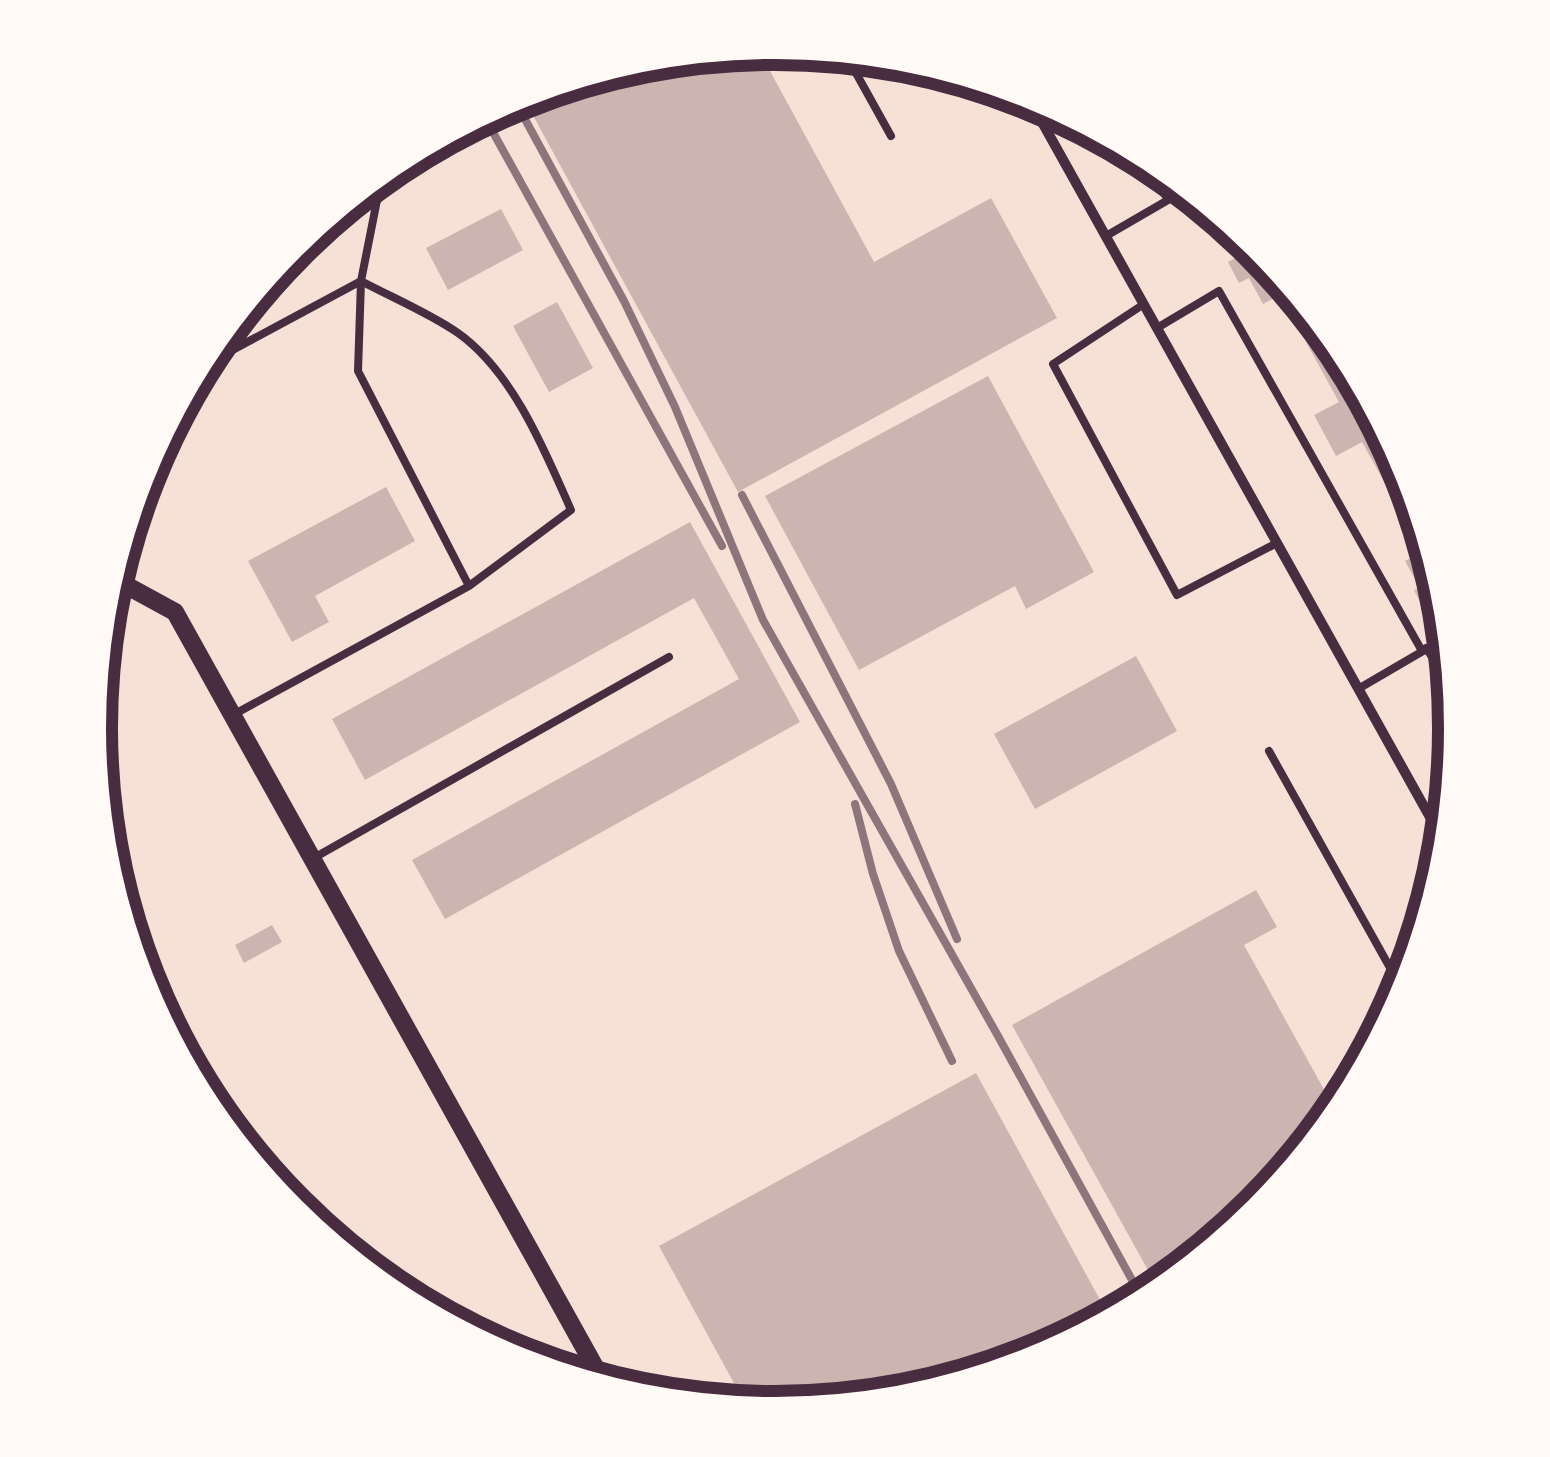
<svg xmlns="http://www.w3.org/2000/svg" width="1550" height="1457" font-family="'Archivo Narrow',sans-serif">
<rect width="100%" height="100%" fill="#f7e1d7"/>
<!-- building -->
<path fill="#ccb4b1" d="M758,49L874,262L991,198L1057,318L738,492L523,97L643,60Z
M1195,196L1205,205L1213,211L1205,216Z
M501,209L523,250L448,290L426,248Z
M1256,247L1342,351L1404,468L1442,592L1421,604L1414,590L1420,588L1405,561L1423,551L1362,442L1336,456L1314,415L1339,402L1280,295L1263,304L1249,278L1239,283L1228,262Z
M557,302L593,368L549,392L513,326Z
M988,376L1094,572L1026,609L1015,586L859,670L765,496Z
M386,487L415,541L315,596L329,622L292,642L248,561Z
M690,522L800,722L445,919L412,860L739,679L694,598L365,780L332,719Z
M1136,656L1177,731L1035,809L994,734Z
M1256,890L1277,927L1244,945L1337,1113L1256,1210L1159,1290L1012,1025Z
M272,925L282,942L244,963L235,945Z
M976,1073L1110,1318L1035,1358L907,1397L774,1409L747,1407L659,1246Z"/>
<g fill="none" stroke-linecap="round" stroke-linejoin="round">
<!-- service -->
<path stroke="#4a2c40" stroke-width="8" d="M846,55L891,136
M1106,236L1168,200L1145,158
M1144,304L1053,364L1177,595L1277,543
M1157,328L1219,291L1422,651
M199,368L361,281C393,298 429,313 458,333C513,372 545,451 571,510L469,586
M1426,648L1452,687
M1358,689L1447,637
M231,716L469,586L358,371L361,281L382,175
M1269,751L1403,991
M312,859L669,657
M1390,967L1415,952"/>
<!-- minor -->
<path stroke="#4a2c40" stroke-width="10" d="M1028,97L1445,844"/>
<!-- tertiary -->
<path stroke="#4a2c40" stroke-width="18" d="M111,584L120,582L175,612L605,1385"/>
<!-- rail -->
<path stroke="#8f747c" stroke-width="8" d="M514,99L624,301L675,407L763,620L998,1036L1143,1300
M484,116L722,546
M742,495L891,784L957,939
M855,804L873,874L899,951L952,1061"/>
</g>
<!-- crop -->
<path d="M0 0H1550V1457H0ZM112 728a663 663 0 1 1 1326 0a663 663 0 1 1-1326 0Z" fill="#fffaf5" fill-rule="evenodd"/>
<path fill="none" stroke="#4a2c40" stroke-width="12" d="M112 728a663 663 0 1 1 1326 0a663 663 0 1 1-1326 0Z"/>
</svg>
